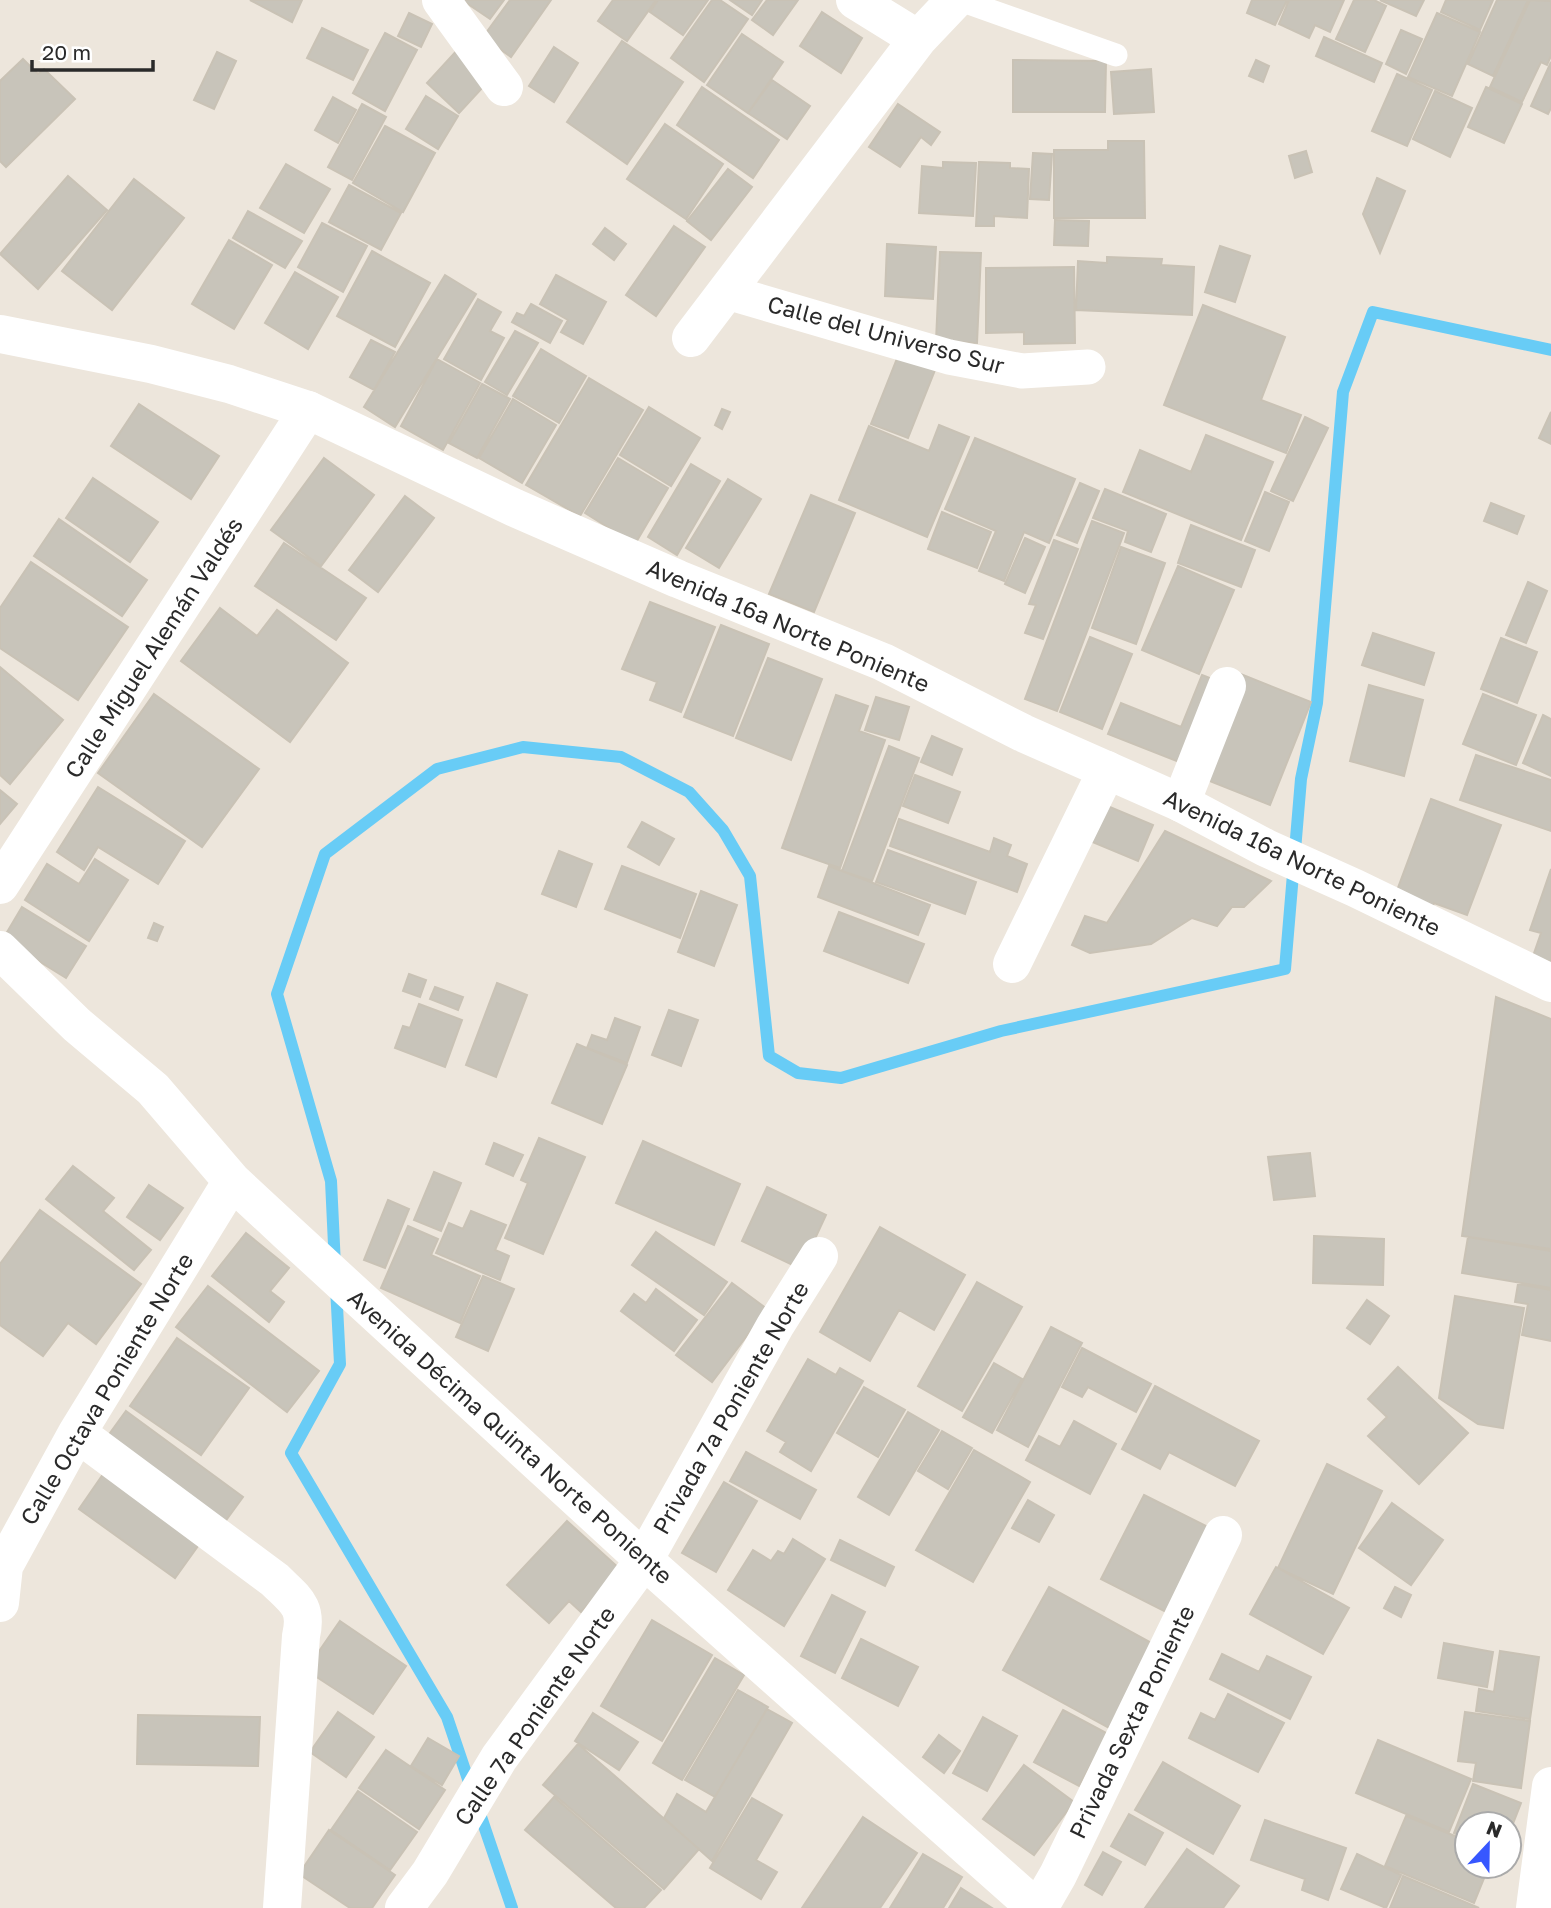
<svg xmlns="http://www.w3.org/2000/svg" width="1551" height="1908" font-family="'Golos Text',sans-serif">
<rect width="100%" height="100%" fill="#ede6dc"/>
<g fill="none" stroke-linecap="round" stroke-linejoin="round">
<!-- stream -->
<path stroke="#68ccf6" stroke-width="12" d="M335,1266L331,1181L277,994L325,854L437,769L523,747L621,757L689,792L723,830L750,876L769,1056L798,1073L841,1078L1001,1031L1285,969L1301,779L1317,703L1343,392L1373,312L1551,350
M336,1287L340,1364L291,1453L447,1717L471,1788
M478,1808L512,1908"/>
</g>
<!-- building -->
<path fill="#c8c4ba" stroke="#c9c2b5" stroke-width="2" d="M250,0H302L292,22Z
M462,0H504L490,19Z
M510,0H551L511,57L483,37Z
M613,0H656L627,41L598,21Z
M658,0H708L683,35L650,12Z
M712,0H720L748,19L704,82L671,58Z
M730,0H762L752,15Z
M767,0H798L773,35L752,20Z
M1252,0H1287L1275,25L1247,13Z
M1289,0H1344L1330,32L1315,25L1309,38L1279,24Z
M1354,0H1374L1386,6L1365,52L1336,39Z
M1380,0H1424L1416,16Z
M1446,0H1493L1480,30L1441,12Z
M1497,0H1528L1493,76L1468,64Z
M1530,0L1551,1V56L1547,65L1541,62L1522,102L1490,87Z
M822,12L862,38L841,73L800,46Z
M409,13L432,24L421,47L398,36Z
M1437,13L1480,32L1452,96L1408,77Z
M322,28L368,50L353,80L307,58Z
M1401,30L1422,39L1406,74L1386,64Z
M385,33L417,50L385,111L353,93Z
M742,34L783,62L748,113L707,85Z
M1324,37L1382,63L1374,82L1316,56Z
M622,41L683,82L627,164L567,122Z
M461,46L494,75L459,113L427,83Z
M554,47L578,63L554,102L529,86Z
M217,52L236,61L214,109L194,100Z
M23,59L38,74L44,69L75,99L6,167L0,161V81Z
M1013,60L1106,61L1105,112H1013Z
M1256,60L1269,66L1263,82L1249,76Z
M1551,62V108L1548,114L1531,106Z
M1151,69L1154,112L1114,114L1111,72Z
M1397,74L1432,90L1407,146L1372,131Z
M772,80L810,106L787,139L748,113Z
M702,87L779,140L753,178L677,125Z
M1486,87L1522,104L1504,143L1468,127Z
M1435,91L1472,108L1450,157L1413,139Z
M426,96L458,116L438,149L406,129Z
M333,97L356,110L338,143L315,130Z
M362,104L386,117L352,180L328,167Z
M898,104L940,132L931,145L921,137L900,167L869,147Z
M665,124L723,164L686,219L627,179Z
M385,126L435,153L403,212L353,183Z
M1108,141H1144L1145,218H1054V150H1108Z
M1306,151L1312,172L1295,178L1289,156Z
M1033,153L1052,154L1049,200L1030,199Z
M943,162L976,163L973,216L919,213L922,166L943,168Z
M979,162L1010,163V168L1029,169L1027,218L994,216V226H976Z
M286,164L330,189L304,233L260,208Z
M728,169L752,187L711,240L687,221Z
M68,176L107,210L38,289L0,254Z
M1377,178L1405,191L1380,253L1363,214Z
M134,179L184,218L112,310L62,271Z
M349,185L401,213L381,250L329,222Z
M248,211L302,241L285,268L233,238Z
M1055,220L1089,221L1088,246L1054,245Z
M322,223L367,246L343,292L298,267Z
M674,226L705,247L656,316L626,295Z
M605,228L626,244L614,260L593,244Z
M229,240L272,265L234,329L192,304Z
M887,244L936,247L933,299L885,296Z
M1220,246L1250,256L1235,302L1205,292Z
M372,251L430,283L395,347L337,316Z
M940,252L981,253L977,343L936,341Z
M1107,257L1162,259L1161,265L1194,267L1192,315L1076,310L1078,261L1107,263Z
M1074,267L1075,343L1024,344V332L986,333V268Z
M295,272L338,297L308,349L265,323Z
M445,275L476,294L395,427L364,407Z
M556,275L606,302L583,344L561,332L568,320L540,304Z
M478,299L501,312L490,331L504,338L481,380L444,359Z
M531,304L562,321L550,343L512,322L517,313L524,316Z
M1203,305L1285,337L1261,400L1301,415L1286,453L1164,405Z
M515,331L538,343L507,395L485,382Z
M371,340L395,352L374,390L350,377Z
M541,349L586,376L559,423L513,396Z
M898,356L935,370L908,438L871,424Z
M437,359L480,383L443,450L401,426Z
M589,378L643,410L580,516L526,485Z
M482,384L510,399L477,458L449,443Z
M513,399L556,425L522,483L479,458Z
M139,404L219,456L191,499L111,446Z
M649,407L700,438L671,486L620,455Z
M722,409L730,412L722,429L715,425Z
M1551,412V444L1539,438Z
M1305,417L1328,428L1293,501L1271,491Z
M939,425L969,437L927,537L839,500L869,426L929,451Z
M1206,435L1273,462L1241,540L1123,492L1140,450L1191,472Z
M975,438L1075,479L1049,543L1024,532L1004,581L979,571L996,531L945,509Z
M324,458L374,495L321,566L271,530Z
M618,458L668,488L635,544L585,513Z
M691,464L720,481L677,555L648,537Z
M93,478L158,522L130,562L66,518Z
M728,479L761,499L719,568L686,548Z
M1080,483L1099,491L1077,543L1057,535Z
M1105,489L1166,514L1151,552L1125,542L1128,531L1093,518Z
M1265,492L1289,502L1269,551L1245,541Z
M811,495L855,513L814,612L769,594Z
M405,496L434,518L378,592L349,570Z
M1491,503L1524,516L1517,534L1484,521Z
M942,512L991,532L977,568L928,549Z
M59,519L147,580L122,616L34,556Z
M1092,521L1124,533L1057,711L1025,699Z
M1191,525L1255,550L1241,587L1178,563Z
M1025,538L1045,547L1025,593L1005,584Z
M1054,540L1078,549L1043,639L1025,633L1036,605L1029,604Z
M284,543L366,598L336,640L255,586Z
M1121,547L1165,563L1136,644L1092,628Z
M31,562L128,627L78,700L0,648V608Z
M1178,566L1234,590L1199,674L1142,650Z
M1528,582L1547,591L1526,643L1506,635Z
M650,602L715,627L681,712L650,700L657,682L622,669Z
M220,608L257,636L277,610L348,663L290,742L181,661Z
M721,625L769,644L733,736L684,717Z
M1373,633L1434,653L1424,685L1362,665Z
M1090,637L1132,654L1102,729L1060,712Z
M1501,638L1537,652L1517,703L1481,689Z
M768,658L822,679L791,760L736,738Z
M0,667L63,720L10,784L0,775Z
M1238,673L1311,702L1270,805L1197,776Z
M1202,675L1225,684L1192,767L1108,734L1121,703L1181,727Z
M1369,685L1423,700L1404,776L1350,761Z
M154,694L259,769L202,847L98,773Z
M1483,694L1536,715L1516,765L1463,744Z
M836,695L868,706L859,731L885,740L840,868L782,848Z
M876,697L909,707L899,740L865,730Z
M1543,715L1551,719V776L1523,763Z
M932,736L962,749L952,775L921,762Z
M889,746L919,758L872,881L842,871Z
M1476,755L1551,780V831L1460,800Z
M915,775L960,792L948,823L903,806Z
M98,787L185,841L158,884L98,847L84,870L57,852Z
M0,790L17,804L0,824Z
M1431,799L1501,825L1467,915L1434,903L1429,917L1392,904Z
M1105,805L1153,825L1138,861L1090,841Z
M899,819L990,852L994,838L1011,845L1007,856L1027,864L1017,892L890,846Z
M642,822L674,839L659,865L628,847Z
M1165,831L1271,881L1244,907H1232L1217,926L1192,918L1151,944L1090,953L1072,945L1085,916L1107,923Z
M888,850L976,882L965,914L876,882Z
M559,851L592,864L576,907L542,894Z
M95,859L128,880L89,941L25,900L47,864L79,884Z
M622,866L696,894L680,938L605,909Z
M829,866L930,905L918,935L818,897Z
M1551,869V962L1533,956L1541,933L1530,930Z
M701,891L737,905L714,966L678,952Z
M22,907L86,946L66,978L3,939Z
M839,912L924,944L908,983L824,951Z
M154,923L163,927L157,941L148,938Z
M409,974L426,980L420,997L403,991Z
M497,983L527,995L496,1077L466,1065Z
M435,987L463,997L458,1010L430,999Z
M1496,997L1551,1019V1249L1462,1236Z
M419,1004L462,1020L445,1067L395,1048L403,1026L410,1028Z
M669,1010L698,1020L681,1066L652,1055Z
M615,1018L640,1027L627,1063L587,1048L592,1035L607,1040Z
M577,1044L627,1065L602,1124L552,1103Z
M539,1138L585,1157L543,1254L505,1238L528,1183L521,1180Z
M643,1141L740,1184L714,1245L616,1203Z
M494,1143L523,1155L513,1176L486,1164Z
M1310,1153L1315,1196L1274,1200L1268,1157Z
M73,1166L114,1198L103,1211L151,1250L134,1270L46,1199Z
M434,1172L461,1183L441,1231L414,1220Z
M149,1185L183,1208L160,1240L127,1217Z
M767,1187L826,1215L801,1269L742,1241Z
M388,1200L409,1209L385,1268L364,1260Z
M40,1210L141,1284L96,1344L68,1323L43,1356L0,1325V1264Z
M471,1211L506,1225L495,1250L509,1256L500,1280L436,1253L449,1223L463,1229Z
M408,1226L438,1239L431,1255L480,1276L460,1323L381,1288Z
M880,1227L965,1275L934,1330L899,1310L870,1361L820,1332Z
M656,1232L727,1282L704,1315L632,1265Z
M246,1233L289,1268L270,1291L284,1302L269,1322L212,1276Z
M1314,1236L1384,1239L1383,1285L1313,1283Z
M1468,1237L1551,1251V1288L1462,1273Z
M483,1276L514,1289L488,1351L456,1337Z
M977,1282L1022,1307L962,1411L918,1386Z
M732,1283L767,1309L712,1382L676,1355Z
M1518,1284L1551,1290V1341L1522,1335L1528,1304L1515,1302Z
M208,1286L319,1371L287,1412L176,1327Z
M656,1289L697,1320L674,1351L621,1311L634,1294L646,1303Z
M1455,1296L1524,1308L1503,1428L1478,1424L1439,1398Z
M1367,1300L1389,1316L1370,1344L1347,1328Z
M1051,1327L1082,1343L1028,1447L997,1430Z
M177,1338L249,1388L201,1455L130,1406Z
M1082,1348L1151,1384L1136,1412L1088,1387L1082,1397L1062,1387Z
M808,1359L836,1375L840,1368L863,1381L811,1471L780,1452L786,1442L767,1431Z
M994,1363L1022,1379L992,1433L963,1417Z
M1398,1367L1468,1433L1419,1484L1368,1436L1387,1417L1368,1399Z
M1155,1386L1259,1441L1235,1486L1169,1452L1160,1469L1122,1449Z
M864,1387L905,1410L878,1457L837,1433Z
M126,1411L243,1497L219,1530L102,1444Z
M908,1412L939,1430L889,1515L858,1497Z
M1074,1421L1116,1444L1090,1494L1026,1460L1039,1436L1060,1447Z
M942,1431L972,1448L948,1489L918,1471Z
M974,1450L1030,1482L973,1582L916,1550Z
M746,1452L816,1490L800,1519L730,1481Z
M1327,1464L1382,1491L1333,1594L1278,1568Z
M106,1470L203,1539L175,1578L79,1509Z
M724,1482L757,1501L716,1572L682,1553Z
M1144,1495L1210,1528L1168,1613L1101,1579Z
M1028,1500L1054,1515L1039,1542L1012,1528Z
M1392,1503L1443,1540L1411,1585L1359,1548Z
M567,1521L621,1570L581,1612L569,1601L549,1623L507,1585Z
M793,1539L825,1559L784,1626L728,1590L753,1550L771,1561L778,1551L784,1554Z
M840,1540L894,1567L885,1586L831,1560Z
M1276,1567L1349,1608L1323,1654L1250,1614Z
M1049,1587L1155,1645L1109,1728L1003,1670Z
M1395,1587L1411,1595L1401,1617L1384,1608Z
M832,1595L865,1612L835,1673L801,1656Z
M652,1620L712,1655L662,1741L601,1706Z
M340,1621L406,1666L373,1714L306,1670Z
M861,1639L918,1667L898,1706L842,1678Z
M1444,1643L1493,1652L1487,1687L1438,1678Z
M1500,1651L1539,1657L1530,1719L1476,1711L1479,1689L1494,1692Z
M1222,1654L1259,1672L1267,1656L1311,1677L1290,1719L1210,1679Z
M715,1658L744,1675L682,1780L653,1763Z
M738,1690L768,1707L715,1797L685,1780Z
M1228,1694L1284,1723L1258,1772L1189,1738L1201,1713L1215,1720Z
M767,1709L792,1723L712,1861L664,1818L677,1794L706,1812Z
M1063,1710L1108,1734L1079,1786L1034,1762Z
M338,1712L374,1737L346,1777L310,1752Z
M1465,1712L1530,1721L1521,1788L1473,1781L1476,1763L1458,1761Z
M593,1713L638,1742L619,1770L575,1741Z
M138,1715L260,1717L258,1766L137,1764Z
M983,1717L1017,1736L987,1791L953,1773Z
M939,1735L960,1751L944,1773L923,1757Z
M428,1738L459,1756L442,1785L411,1766Z
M1378,1740L1471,1779L1449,1832L1356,1793Z
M578,1744L699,1849L664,1889L543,1785Z
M386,1750L445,1790L419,1829L359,1788Z
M1163,1762L1240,1806L1213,1854L1135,1810Z
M1024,1765L1074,1802L1034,1855L983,1819Z
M1473,1784L1521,1803L1509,1834V1824H1467V1839L1454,1833Z
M358,1791L417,1832L390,1870L331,1830Z
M554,1797L661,1890L644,1908H616L525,1830Z
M752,1798L782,1815L756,1860L777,1872L761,1899L710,1868Z
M1129,1814L1163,1833L1145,1865L1111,1846Z
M1406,1816L1467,1841V1866H1489L1474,1903L1385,1866Z
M863,1817L917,1853L880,1908H802Z
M1265,1820L1346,1848L1328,1900L1302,1890L1305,1879L1251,1860Z
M329,1830L395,1875L372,1908H350L299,1874Z
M1187,1849L1239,1886L1223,1908H1145Z
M1103,1852L1121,1862L1102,1895L1085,1885Z
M923,1854L962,1877L943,1908H890Z
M1357,1854L1401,1875L1386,1908L1341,1889Z
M1403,1876L1479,1908H1390Z
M961,1888L992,1908H949Z"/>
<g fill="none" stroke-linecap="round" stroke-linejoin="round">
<!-- service -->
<path stroke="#fff" stroke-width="23" d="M960,0L1116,55"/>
<!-- pedestrian -->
<path stroke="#fff" stroke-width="35" d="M727,292L949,357L1022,371L1088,367"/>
<!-- minor -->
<path stroke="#fff" stroke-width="38" d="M441,0L504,87
M855,0L918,39
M691,338L918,39L955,0
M1181,803L1227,686
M0,885L308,410
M0,950L77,1025L153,1089L232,1181L288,1233L644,1560L1036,1908
M1012,964L1107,770
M77,1433L275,1580C295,1600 308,1606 301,1636L282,1908
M0,1603L4,1566L77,1433L232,1181
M404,1908L430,1873L499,1758L644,1560L775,1326L819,1256
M1039,1908L1058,1875L1223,1535
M1535,1908L1551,1786"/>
<!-- tertiary -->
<path stroke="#fff" stroke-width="38" d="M0,334L151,364L229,384L308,410L515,508L678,579L883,662L1023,733L1181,803L1266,848L1355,888L1551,983"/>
</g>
<g text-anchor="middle" stroke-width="5" stroke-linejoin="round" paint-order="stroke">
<!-- street labels -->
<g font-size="23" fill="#2a2a2a" stroke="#fff">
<text transform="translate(886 335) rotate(15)" y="8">Calle del Universo Sur</text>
<text transform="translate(788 626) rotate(23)" y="8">Avenida 16a Norte Poniente</text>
<text transform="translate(154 648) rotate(-57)" y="8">Calle Miguel Alemán Valdés</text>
<text transform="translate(1302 863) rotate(26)" y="8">Avenida 16a Norte Poniente</text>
<text transform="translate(107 1389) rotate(-59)" y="8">Calle Octava Poniente Norte</text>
<text transform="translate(731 1408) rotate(-60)" y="8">Privada 7a Poniente Norte</text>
<text transform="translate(510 1437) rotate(42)" y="8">Avenida Décima Quinta Norte Poniente</text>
<text transform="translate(535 1716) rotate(-55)" y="8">Calle 7a Poniente Norte</text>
<text transform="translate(1132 1722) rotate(-64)" y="8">Privada Sexta Poniente</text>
</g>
</g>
<!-- north arrow -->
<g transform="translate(1488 1845) rotate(22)"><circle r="33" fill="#ffffff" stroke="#aaaaaa" stroke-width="2"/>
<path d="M0-5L12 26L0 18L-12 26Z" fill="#3757ff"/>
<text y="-10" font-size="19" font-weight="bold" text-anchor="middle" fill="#2a2a2a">N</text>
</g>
<!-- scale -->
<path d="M32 60v10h121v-10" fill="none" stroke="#2a2a2a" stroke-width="3.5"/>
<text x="42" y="60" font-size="21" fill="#2a2a2a" stroke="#ffffff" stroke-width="5" paint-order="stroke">20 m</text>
</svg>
